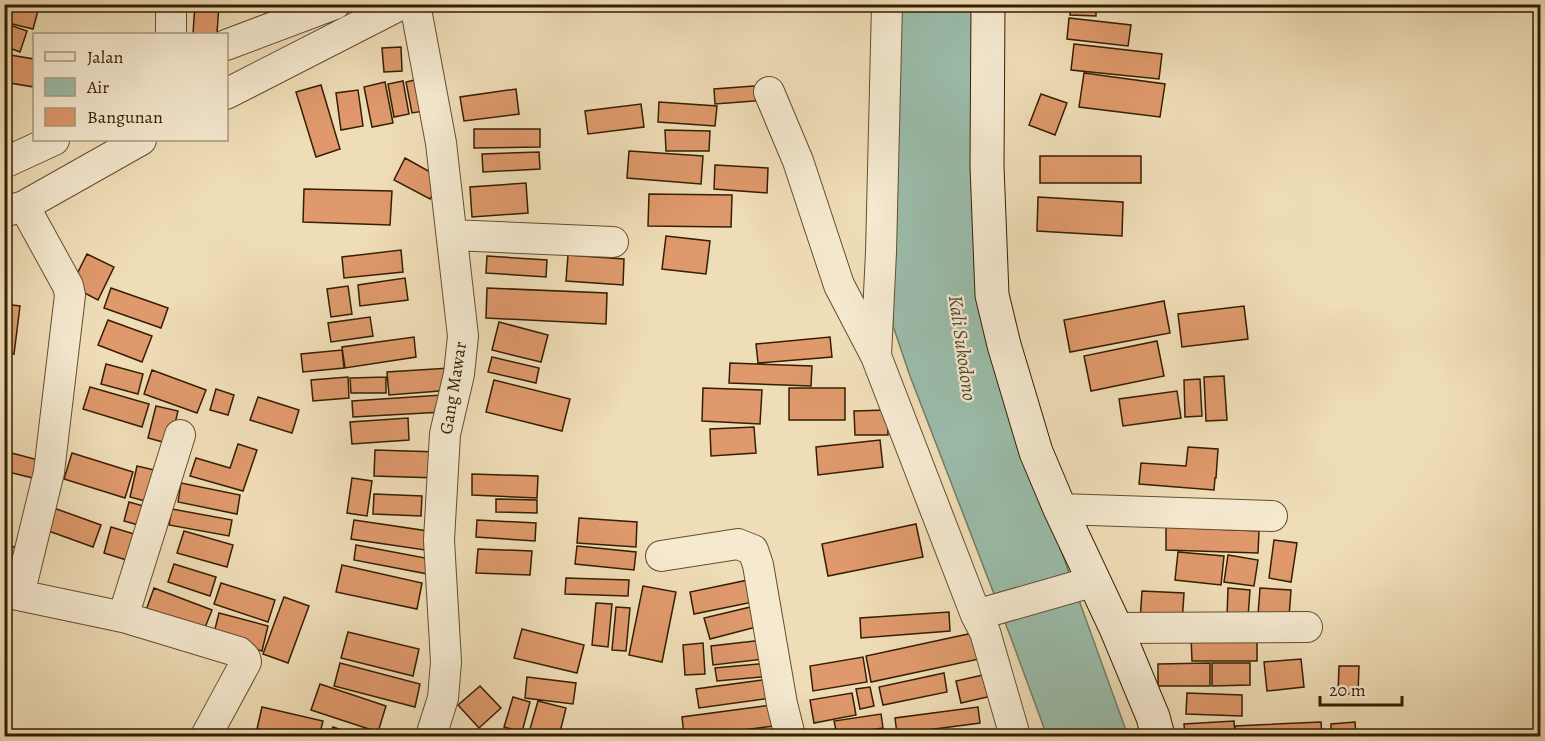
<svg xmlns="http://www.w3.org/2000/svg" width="1545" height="741" font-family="Alegreya,serif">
<rect width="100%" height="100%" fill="#efddb7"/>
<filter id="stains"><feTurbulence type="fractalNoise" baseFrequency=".00333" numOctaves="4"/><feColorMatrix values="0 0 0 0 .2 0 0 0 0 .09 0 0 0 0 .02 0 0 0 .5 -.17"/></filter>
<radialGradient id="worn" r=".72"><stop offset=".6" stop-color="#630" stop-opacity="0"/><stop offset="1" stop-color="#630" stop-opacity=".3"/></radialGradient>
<!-- water -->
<path fill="#9abcaa" stroke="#727d66" stroke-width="1.5" d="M898,5H981L987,310L1036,481L1128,736H1047L1011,638L910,376L893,326Z"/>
<!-- building -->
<path fill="#df996c" stroke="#351f00" stroke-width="1.5" d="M4,4H31L39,7L33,29L4,22Z
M195,4H219L217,34H193Z
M1071,4H1096V16L1070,15Z
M1069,18L1131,25L1128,46L1067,39Z
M4,23L27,31L20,52L4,46Z
M1074,44L1162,54L1159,79L1071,70Z
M401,47L402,71L384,72L382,48Z
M4,54L34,59V87L4,82Z
M1084,73L1165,84L1160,117L1079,107Z
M423,78L430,110L412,113L406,82Z
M403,81L409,114L394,117L388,84Z
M385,82L393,123L372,127L364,87Z
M321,85L340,149L316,157L296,92Z
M767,85L768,100L715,104L714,89Z
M516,89L519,114L464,121L460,97Z
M358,90L363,126L341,130L336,93Z
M1041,94L1067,103L1055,135L1029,125Z
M659,102L717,106L715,126L658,122Z
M641,104L644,127L588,134L585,111Z
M474,129H540V147L474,148Z
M665,130L710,131L709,151H666Z
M629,151L703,156L701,184L627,178Z
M539,152L540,169L483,172L482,154Z
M1040,156H1141V183H1040Z
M405,158L441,178L430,199L394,180Z
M715,165L768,168L767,193L714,189Z
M526,183L528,213L472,217L470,187Z
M304,189L392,191L390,225L303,222Z
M649,194L732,195L731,227L648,226Z
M1038,197L1123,202L1122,236L1037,231Z
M666,236L710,241L706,274L662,269Z
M401,250L403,272L344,278L342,257Z
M87,254L114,267L98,300L71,286Z
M568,255L624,259L623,285L566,281Z
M487,256L547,260L546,277L486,273Z
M405,278L408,300L360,306L358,285Z
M348,286L352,314L331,317L327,289Z
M111,288L168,308L161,328L104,308Z
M487,288L607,293L606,324L486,318Z
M1164,301L1170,333L1070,352L1064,320Z
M4,304L20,306L14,354L4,352Z
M1244,306L1248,339L1182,347L1178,314Z
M370,317L373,336L331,342L328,323Z
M108,320L152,336L142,362L98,345Z
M499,322L548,335L541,362L492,350Z
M414,337L416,357L345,368L342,347Z
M830,337L832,357L758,363L756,344Z
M1157,341L1164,376L1091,391L1084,356Z
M342,350L344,368L303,372L301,354Z
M492,357L539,368L536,383L488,372Z
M730,363L812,366L811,386L729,383Z
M106,364L143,374L138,394L101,384Z
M450,368L452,390L389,395L387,372Z
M152,370L206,390L197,413L144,394Z
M1224,376L1227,420L1206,421L1204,377Z
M348,377L349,398L313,401L311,380Z
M386,377V393H351L350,378Z
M1200,379L1202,416L1185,417L1184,380Z
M494,380L570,399L562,431L486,412Z
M90,387L149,404L142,427L83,409Z
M703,388L762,390L760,424L702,421Z
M789,388H845V420H789Z
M216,389L234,395L228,415L210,410Z
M1177,391L1181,418L1123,426L1119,399Z
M442,395L443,412L353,417L352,401Z
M258,397L299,410L292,433L250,420Z
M156,406L178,411L170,444L148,438Z
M887,410L888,435H855L854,411Z
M408,418L409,440L352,444L350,422Z
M754,427L756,453L711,456L710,429Z
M880,440L883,467L818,475L816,447Z
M238,444L257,450L243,491L190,476L196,458L230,468Z
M1188,447L1218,449L1216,478H1215L1214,490L1139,484L1141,463L1186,466Z
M375,450L439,452L438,478L374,476Z
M4,451L42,461L37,479L4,471Z
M72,453L133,472L125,498L64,479Z
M137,466L163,472L156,504L130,497Z
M472,474L538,476L537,498L472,495Z
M352,478L372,481L367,516L347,513Z
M181,483L240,495L237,514L178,502Z
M374,494L422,496L421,516L373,514Z
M496,499L537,500V513L496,512Z
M129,502L154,509L149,528L124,521Z
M51,507L101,525L93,547L43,529Z
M172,509L232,520L229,536L169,525Z
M579,518L637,522L636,547L577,543Z
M354,520L428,531L425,550L351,539Z
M477,520L536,523L535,541L476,537Z
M916,524L923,557L828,576L822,544Z
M111,527L144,537L136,563L104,553Z
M1166,527L1259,531L1258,553L1166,550Z
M184,531L233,545L227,567L177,553Z
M1274,540L1297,543L1291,582L1269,578Z
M4,545L20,548L12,585L4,584Z
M356,545L436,560L433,575L354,560Z
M577,546L636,552L634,570L575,564Z
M478,549L532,551L530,575L476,573Z
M1178,552L1224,556L1221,585L1175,580Z
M1228,555L1258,560L1254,586L1224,582Z
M174,564L216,577L210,596L168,582Z
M342,565L422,583L417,609L336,592Z
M566,578L629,580L628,596L565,594Z
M753,579L758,601L694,614L690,592Z
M221,583L275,600L268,622L214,604Z
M643,586L676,592L662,662L629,655Z
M154,588L212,610L202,635L145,613Z
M1228,588L1250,590L1248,618L1227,616Z
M1260,588L1291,590L1289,617L1258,615Z
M1142,591L1184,593L1182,624L1140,621Z
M284,597L309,606L288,663L263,654Z
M596,603L612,604L608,647L592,645Z
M759,605L764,625L710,639L704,618Z
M616,607L630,608L626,651L612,650Z
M949,612L950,631L861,638L860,618Z
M219,613L268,626L262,651L213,637Z
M522,629L584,645L577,673L514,658Z
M348,632L419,649L413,676L341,658Z
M973,633L979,659L871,682L866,656Z
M1191,637H1257V661H1192Z
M763,640L765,659L713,665L711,646Z
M703,643L705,674L685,675L683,645Z
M863,657L867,682L813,691L810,666Z
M1301,659L1304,687L1267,691L1264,662Z
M340,663L420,684L415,707L334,686Z
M769,663L771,676L717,681L715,668Z
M1210,663V686H1158V664Z
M1212,663H1250V685L1212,686Z
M1339,666H1359L1358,694H1338Z
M944,673L947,692L883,705L879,687Z
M992,673L996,695L961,703L956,681Z
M527,677L576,683L573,704L525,698Z
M769,679L771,698L699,708L696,689Z
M320,684L386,706L378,732L311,710Z
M480,686L501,708L479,728L458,705Z
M870,687L874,706L860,709L856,689Z
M852,693L856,715L814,723L810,700Z
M1187,693L1242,695V716L1186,714Z
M513,697L530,702L522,732L504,727Z
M538,701L566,708L559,736H528Z
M771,705L774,726L697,736H684L682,717Z
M262,707L323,721L319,736H292L257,729Z
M978,707L980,723L897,734L895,718Z
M881,714L883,728L837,735L834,721Z
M1234,721L1235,736H1185L1184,724Z
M1321,722L1322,736H1236L1235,726Z
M1355,722L1356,736H1331V724Z
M333,727L359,736H329Z
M244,730L266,736H242Z
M986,731L987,736H954Z"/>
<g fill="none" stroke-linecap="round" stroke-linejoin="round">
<!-- street casing -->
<g stroke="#644e2e" stroke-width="32">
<path id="street" d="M171,4V34
M415,4L441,143L463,336L459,374L445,434L439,540L446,662L443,698L431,736
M887,4L881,252L876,356L976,615L985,632L1015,736
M226,45L335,4
M769,92L798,161L839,285L876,356
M226,94L402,4
M4,163L54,140
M4,212L24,206L141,140
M452,235L613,242
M1060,509L1272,516
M661,556L738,544L753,550L758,565L782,704L790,736
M4,592L123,617L239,652L245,658L246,662L206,736
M19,595L49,472L70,295L68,286L24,206
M976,615L1095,581
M123,617L180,435
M1116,628L1307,627"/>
</g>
<!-- secondary casing -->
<g stroke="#351f00" stroke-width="35">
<path id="secondary" d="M988,4L987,166L992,295L1004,345L1036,452L1060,509L1116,628L1153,717L1158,736"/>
</g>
<!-- street -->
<use href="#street" stroke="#f5e9d0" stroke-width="30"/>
<!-- secondary -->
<use href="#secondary" stroke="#f5e9d0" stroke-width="33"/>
</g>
<g text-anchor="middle" stroke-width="4.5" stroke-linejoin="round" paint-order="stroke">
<!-- street labels -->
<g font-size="18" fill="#351f00" stroke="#f5e9d0">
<text transform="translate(453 388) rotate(-81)" y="6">Gang Mawar</text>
</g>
<!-- water labels -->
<g font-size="20" font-style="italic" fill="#534e33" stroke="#f5e9d0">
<text transform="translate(963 348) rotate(82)" y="7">Kali Sukodono</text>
</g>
</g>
<!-- margin -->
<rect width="1545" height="741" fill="none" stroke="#efddb7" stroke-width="24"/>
<rect x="6" y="6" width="1533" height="729" fill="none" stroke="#351f00" stroke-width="3"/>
<rect x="12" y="12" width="1521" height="717" fill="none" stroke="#351f00" stroke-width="1.5"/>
<!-- legend -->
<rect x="33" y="33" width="195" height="108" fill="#f5e9d0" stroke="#a8987d" stroke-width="1.5"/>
<rect x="45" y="52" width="30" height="9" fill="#f5e9d0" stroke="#a8987d" stroke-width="1.5"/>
<text x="87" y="63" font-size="18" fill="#351f00">Jalan</text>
<rect x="45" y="78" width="30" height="18" fill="#9abcaa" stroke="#a8987d" stroke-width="1.5"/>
<text x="87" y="93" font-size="18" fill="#351f00">Air</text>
<rect x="45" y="108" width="30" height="18" fill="#df996c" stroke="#a8987d" stroke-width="1.5"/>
<text x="87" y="123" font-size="18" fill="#351f00">Bangunan</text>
<!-- scale -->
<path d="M1320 696v9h82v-9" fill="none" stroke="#351f00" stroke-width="3"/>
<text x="1329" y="696" font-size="18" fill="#351f00" stroke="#f5e9d0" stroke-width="4.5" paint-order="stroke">20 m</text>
<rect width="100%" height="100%" filter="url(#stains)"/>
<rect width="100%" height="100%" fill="url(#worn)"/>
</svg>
